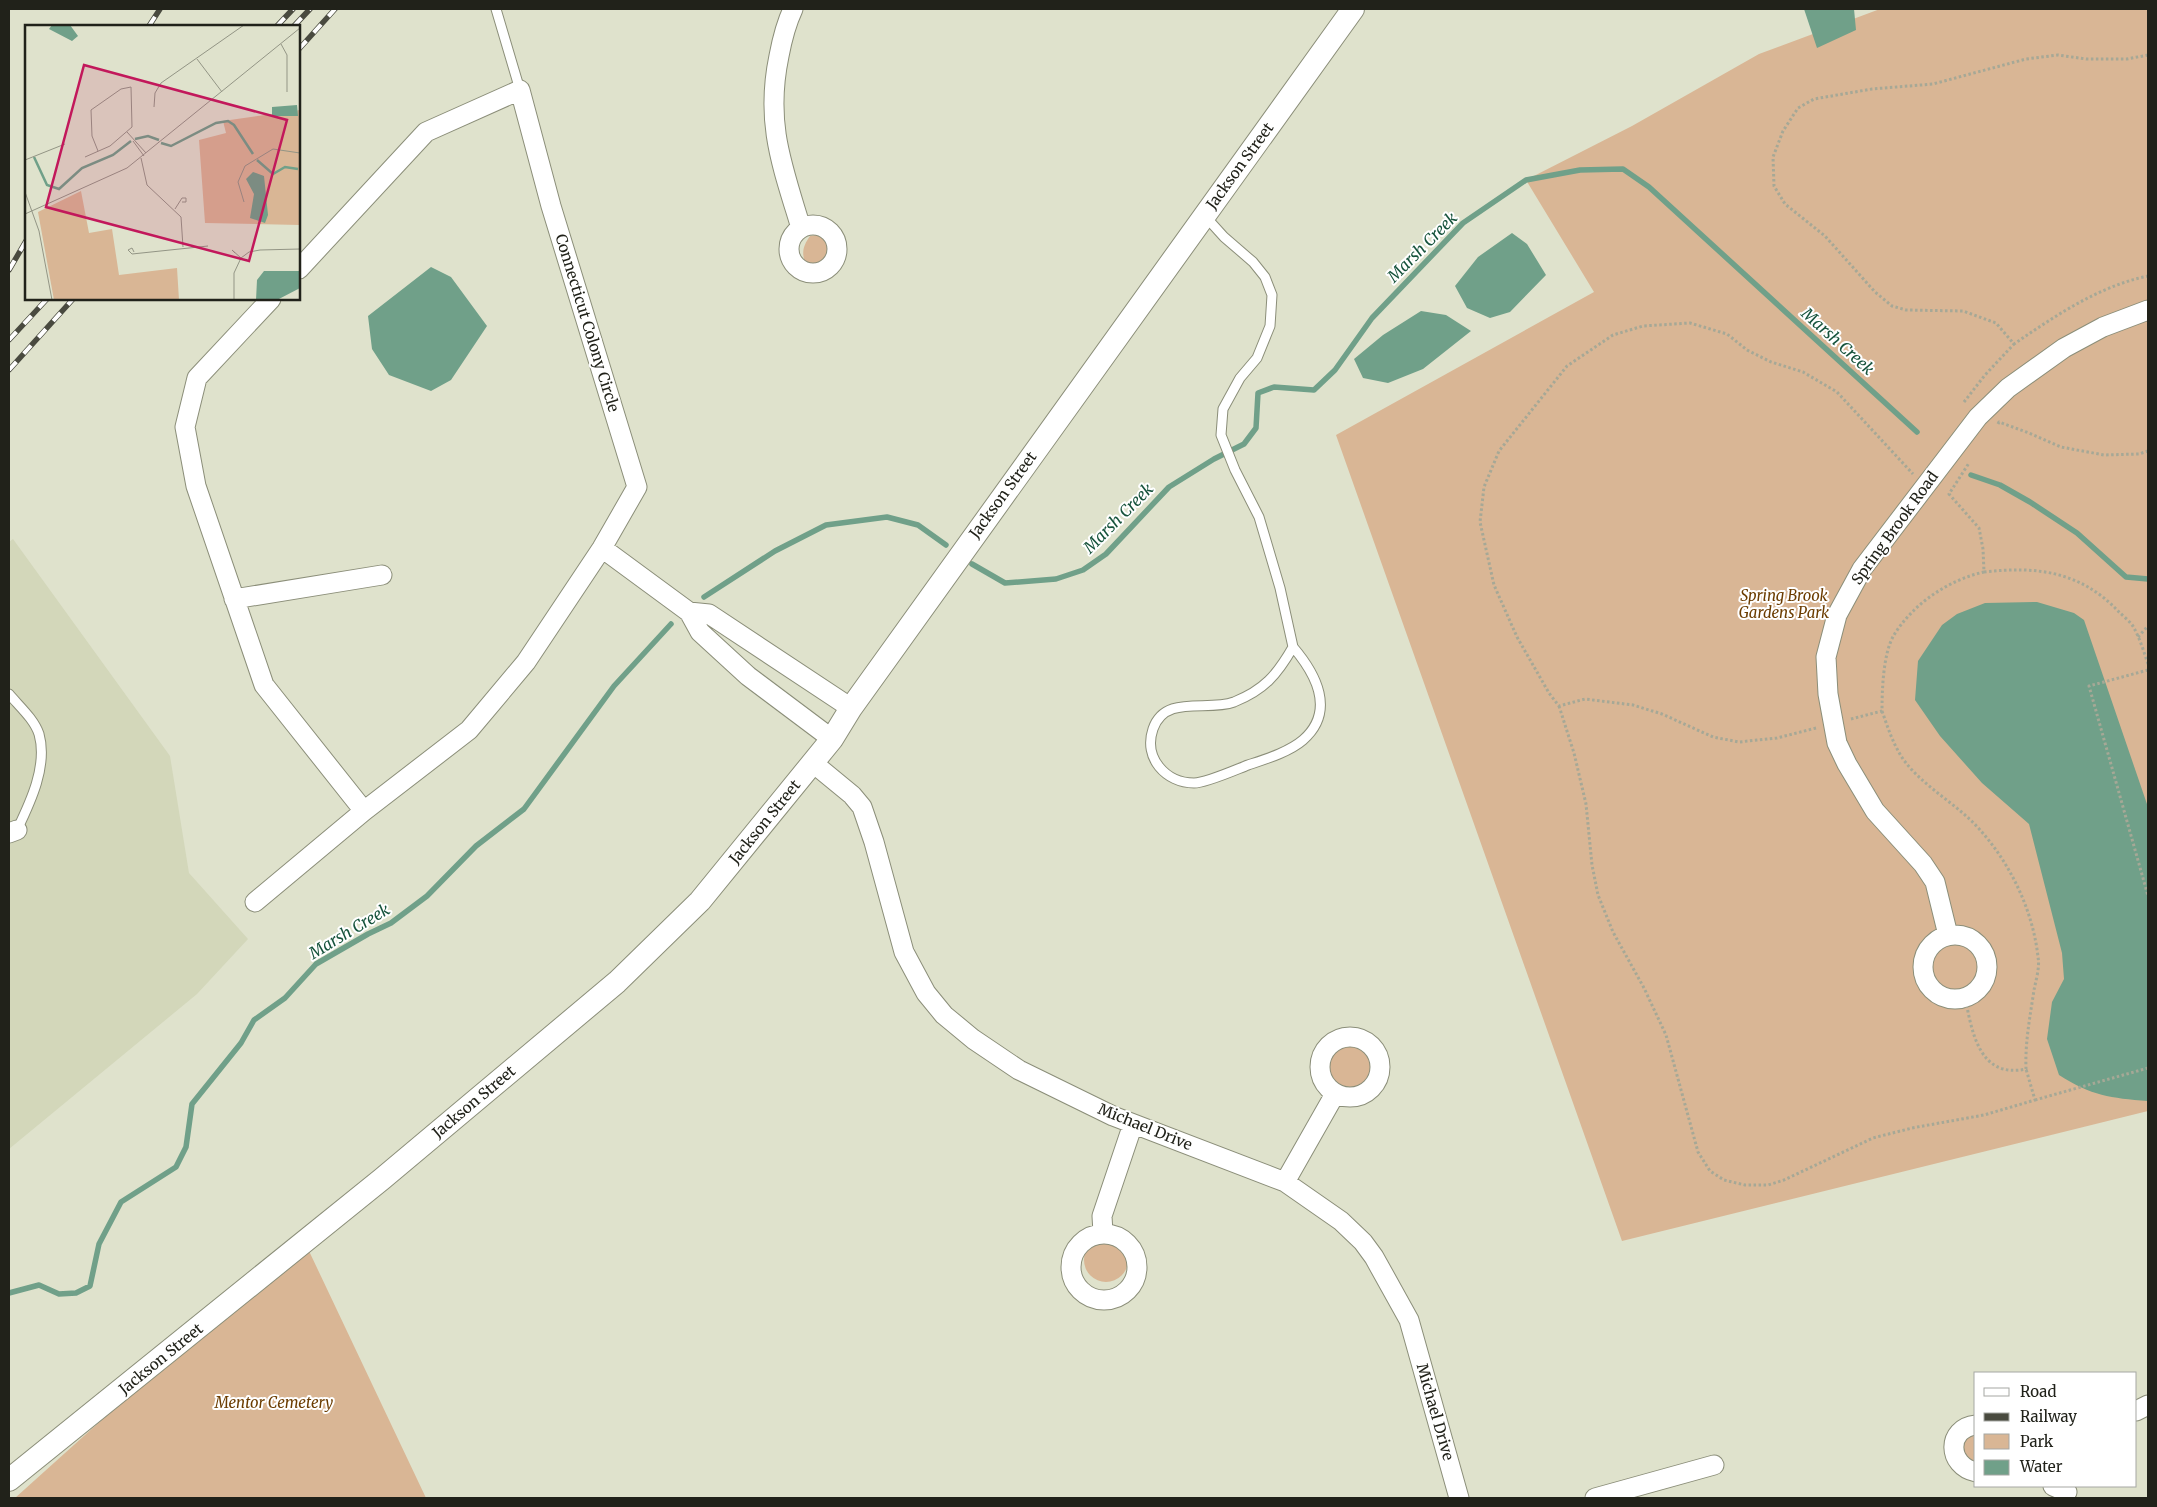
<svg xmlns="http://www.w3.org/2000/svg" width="2157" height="1507" font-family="Merriweather,serif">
<rect width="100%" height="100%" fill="#dfe2cc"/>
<!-- built -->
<path fill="#d3d7ba" d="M13,539L170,756L189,873L248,939L197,994L9,1149V542Z"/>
<!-- green -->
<path fill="#d9b695" d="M1880,9H2148V1111L1622,1241L1336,435L1594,292L1526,180L1632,126L1759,54Z
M817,235L828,238L831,243V253C823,261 818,264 806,265C801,253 803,246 810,236Z
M1328 1066a22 22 0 1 1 44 0a22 22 0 1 1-44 0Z
M1084 1260a22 22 0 1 1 44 0a22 22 0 1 1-44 0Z
M309,1251L426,1498H15L115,1408Z
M1976,1430V1463H1973L1962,1454L1963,1439Z"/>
<!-- water -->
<path fill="#70a089" d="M1804,9H1854L1856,30L1817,48Z
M1512,233L1527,244L1546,275L1510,312L1490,318L1467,308L1455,286L1478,257Z
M431,267L451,277L487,326L451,380L431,391L389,375L372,349L368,316Z
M1421,311L1446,315L1471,331L1423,369L1388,383L1363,378L1354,359L1383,335Z
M2037,602L2074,613L2084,620L2148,807V1101C2110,1098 2092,1096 2059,1075L2047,1039L2052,1002L2064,979L2062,953L2029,824L1982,783L1940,736L1915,700L1918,661L1942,625L1957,614L1985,603Z"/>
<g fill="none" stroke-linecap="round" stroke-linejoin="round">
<!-- stream -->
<path stroke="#70a089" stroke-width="5.5" d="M1971,475L2000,485L2030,502L2077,533L2126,577L2148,579
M972,564L1005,583L1056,579L1083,570L1106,554L1169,487L1214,459L1244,444L1256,428L1258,393L1274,387L1314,390L1335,370L1372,318L1463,223L1526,180L1580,170L1623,169L1649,187L1917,432
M704,597L775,551L826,525L887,517L918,525L946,545
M9,1293L39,1285L59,1294L76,1293L90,1286L99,1244L121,1202L176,1167L186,1147L192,1104L241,1043L254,1020L285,998L316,964L368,934L391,923L427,896L476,846L524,809L614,686L671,624"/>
<!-- service casing -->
<g stroke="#8b8e79" stroke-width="11">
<path id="service" d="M496,9L520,90
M1205,216L1224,237L1253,262L1265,277L1272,295L1270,326L1257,358L1240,378L1223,409L1221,435L1235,470L1259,517L1280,588L1293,647C1277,675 1264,690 1234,702C1207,712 1165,694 1153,729C1143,758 1166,783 1194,783C1206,783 1235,770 1248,765C1266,759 1289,752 1303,740C1336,711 1316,674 1293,647
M9,694C19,706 34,719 39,734C48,766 30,803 17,830"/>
</g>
<!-- minor casing -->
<g stroke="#8b8e79" stroke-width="21">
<path id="minor" d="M793,9C786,24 782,40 779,56C765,123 782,165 801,228
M789 249a24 24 0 1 1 48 0a24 24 0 1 1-48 0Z
M271,299L197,378L185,427L196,486L264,685L364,811
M602,548L689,612L700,632L748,676L832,739
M234,599L382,575
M689,612L709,614L851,708
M813,763L852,795L862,807L874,842L904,952L926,993L944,1015L973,1039L1019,1070L1113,1116L1285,1182L1341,1221L1363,1242L1374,1257L1409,1320L1459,1498
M9,833L17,830
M255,902L364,811L469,730L526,662L602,548L637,487L551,206L520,90L426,132L299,269
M1948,935L1935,882L1923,864L1875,811L1847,764L1837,743L1828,694L1826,657L1837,615L1862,569L1978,417L2008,388L2064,348L2103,327L2148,310
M1923 967a32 32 0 1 1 64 0a32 32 0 1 1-64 0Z
M1320 1067a30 30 0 1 1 60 0a30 30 0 1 1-60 0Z
M1285,1182L1335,1094
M1103,1233L1102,1216L1133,1124
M1071 1267a33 33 0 1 1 66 0a33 33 0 1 1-66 0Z
M2136,1411L2148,1405
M1976,1425C1946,1428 1947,1466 1976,1472
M2053,1486L2067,1492
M1595,1498L1714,1465"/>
</g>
<!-- tertiary casing -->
<g stroke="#8b8e79" stroke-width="24">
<path id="tertiary" d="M9,1480L382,1179L617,982L700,901L832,739L851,708L897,644L1353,9"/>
</g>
<!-- path -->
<path stroke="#a6a896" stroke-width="3" stroke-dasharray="2.5 2.5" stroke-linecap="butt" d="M2148,55L2127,59H2086L2058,55L2026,59L1933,84L1872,89L1814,99L1798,108L1783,131L1773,157L1774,186L1785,204L1825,236L1875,292L1892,306L1906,310L1963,311L1996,323L2014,344C2055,316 2099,286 2148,276
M1964,402L1985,375L2014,344
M1998,424L1999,422L2029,433L2061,447L2104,455L2139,454L2148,451
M1984,572C2036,566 2080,571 2118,611C2123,616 2131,622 2134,628C2140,639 2144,652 2148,664
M2138,637L2148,626
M2148,670L2089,686L2148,896
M1559,706L1574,753L1586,804L1592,865L1598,895L1613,932L1644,988L1666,1035L1698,1152L1710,1171L1724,1180L1745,1185H1768L1784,1180L1873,1138L1912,1128L1984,1115L2035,1100L2026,1069
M1882,711C1888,728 1893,744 1903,759C1924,788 1958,804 1981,831C2011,865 2033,911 2038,957C2040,967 2036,980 2034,990C2030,1017 2025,1042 2026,1069C1979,1079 1972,1032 1965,997
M1851,719L1882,711C1882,691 1883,653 1894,635C1913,604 1948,580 1984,572L1983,549L1979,528L1949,494L1969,463
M1816,728L1777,738L1739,742L1713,737L1662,714L1633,705L1585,699L1559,706L1549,693L1517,637L1494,585L1480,522L1484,487L1499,451L1567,366L1613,335L1643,326L1690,323L1727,334L1747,350L1771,362L1803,372L1837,392L1913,474
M2035,1100L2148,1068"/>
<!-- service -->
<use href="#service" stroke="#fff" stroke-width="9"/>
<!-- minor -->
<use href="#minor" stroke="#fff" stroke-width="19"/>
<!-- tertiary -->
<use href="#tertiary" stroke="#fff" stroke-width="22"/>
<!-- rail casing -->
<g stroke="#494a3f" stroke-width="5.5">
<path id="rail" d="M149,26L160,9
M277,26L293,9
M294,26L310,9
M299,49L335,9
M9,270L26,241
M9,340L47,299
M9,370L73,299"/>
</g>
<!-- rail -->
<use href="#rail" stroke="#fff" stroke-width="4" stroke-dasharray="11" stroke-linecap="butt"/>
</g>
<g text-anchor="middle" stroke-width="4" stroke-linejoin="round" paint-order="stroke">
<!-- street labels -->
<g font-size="15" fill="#21221a" stroke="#fff">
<text transform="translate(1240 166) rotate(-54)" y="5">Jackson Street</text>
<text transform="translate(587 323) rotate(73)" y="5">Connecticut Colony Circle</text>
<text transform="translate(1003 495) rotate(-54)" y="5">Jackson Street</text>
<text transform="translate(1895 528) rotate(-54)" y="5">Spring Brook Road</text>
<text transform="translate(765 822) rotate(-51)" y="5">Jackson Street</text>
<text transform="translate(474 1102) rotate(-40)" y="5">Jackson Street</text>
<text transform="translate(1145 1127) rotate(22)" y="5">Michael Drive</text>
<text transform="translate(161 1359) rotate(-39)" y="5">Jackson Street</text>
<text transform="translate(1435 1412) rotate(74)" y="5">Michael Drive</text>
</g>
<!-- park labels -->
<g font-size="15" font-style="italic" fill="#6b3c00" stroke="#fff">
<text x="1784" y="601">Spring Brook<tspan x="1784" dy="17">Gardens Park</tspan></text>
<text x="274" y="1408">Mentor Cemetery</text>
</g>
<!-- water labels -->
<g font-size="16" font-style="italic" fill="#16533c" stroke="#fff">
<text transform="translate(1422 247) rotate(-45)" y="6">Marsh Creek</text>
<text transform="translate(1838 341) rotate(42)" y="6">Marsh Creek</text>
<text transform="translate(1118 518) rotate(-45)" y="6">Marsh Creek</text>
<text transform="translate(349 931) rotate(-31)" y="6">Marsh Creek</text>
</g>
</g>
<!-- overview -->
<g transform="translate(25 25)">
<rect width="275" height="275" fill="#dfe2cc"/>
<path d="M275,85V200L180,198L174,115L201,108L198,96ZM56,166L64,208L87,204L94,250L152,243L154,275H29L13,187Z" fill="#d9b695"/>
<path d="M45,0L53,11L47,16L24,4L27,0ZM272,80L273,91H247V82ZM228,147L239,151L243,190L240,198L225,193L229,169L221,154ZM239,246H275V263L252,275H231L232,255Z" fill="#70a089"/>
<path fill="none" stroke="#70a089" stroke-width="2.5" d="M110,114L123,111L134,115M136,118L146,121L191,98L203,96L209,100L228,129M9,132L22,160L34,164L57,143L88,130L106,116M232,135L248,149L260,142L273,144"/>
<path fill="none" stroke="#939585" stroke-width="1" d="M256,19L262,30V67M172,34L197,67M129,82L130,68L136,58L219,0M102,107L121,128M108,116L119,131M60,132L85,121L107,102L106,62L96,64L66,85L67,111L73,126M116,133L122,160L156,192L158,222M0,135L40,119M0,167L14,206L27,275M219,177L213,157L220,141L248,124L275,128M150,184L157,173H161V177H157M0,189L102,143L275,3M109,227L107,223L103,225L107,229L183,221M210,228L207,225L216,233M209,275V248L216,233L224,227L235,225L275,224"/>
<path fill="#c2185b" fill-opacity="0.15" stroke="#c2185b" stroke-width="2.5" d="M59,40L262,95L224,236L21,182Z"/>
<rect width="275" height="275" fill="none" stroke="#21221a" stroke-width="2.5"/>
</g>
<!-- border -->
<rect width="2157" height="1507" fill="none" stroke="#21221a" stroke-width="20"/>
<!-- legend -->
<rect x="1974" y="1372" width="162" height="115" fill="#ffffff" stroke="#a6a7a3"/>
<rect x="1984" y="1388" width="25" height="8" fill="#ffffff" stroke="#a6a7a3"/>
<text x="2020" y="1397" font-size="15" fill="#21221a">Road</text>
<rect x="1984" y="1413" width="25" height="8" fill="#494a3f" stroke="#a6a7a3"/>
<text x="2020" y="1422" font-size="15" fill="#21221a">Railway</text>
<rect x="1984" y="1434" width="25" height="15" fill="#d9b695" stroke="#a6a7a3"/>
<text x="2020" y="1447" font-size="15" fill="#21221a">Park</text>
<rect x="1984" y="1460" width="25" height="15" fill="#70a089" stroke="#a6a7a3"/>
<text x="2020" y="1472" font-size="15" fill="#21221a">Water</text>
</svg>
